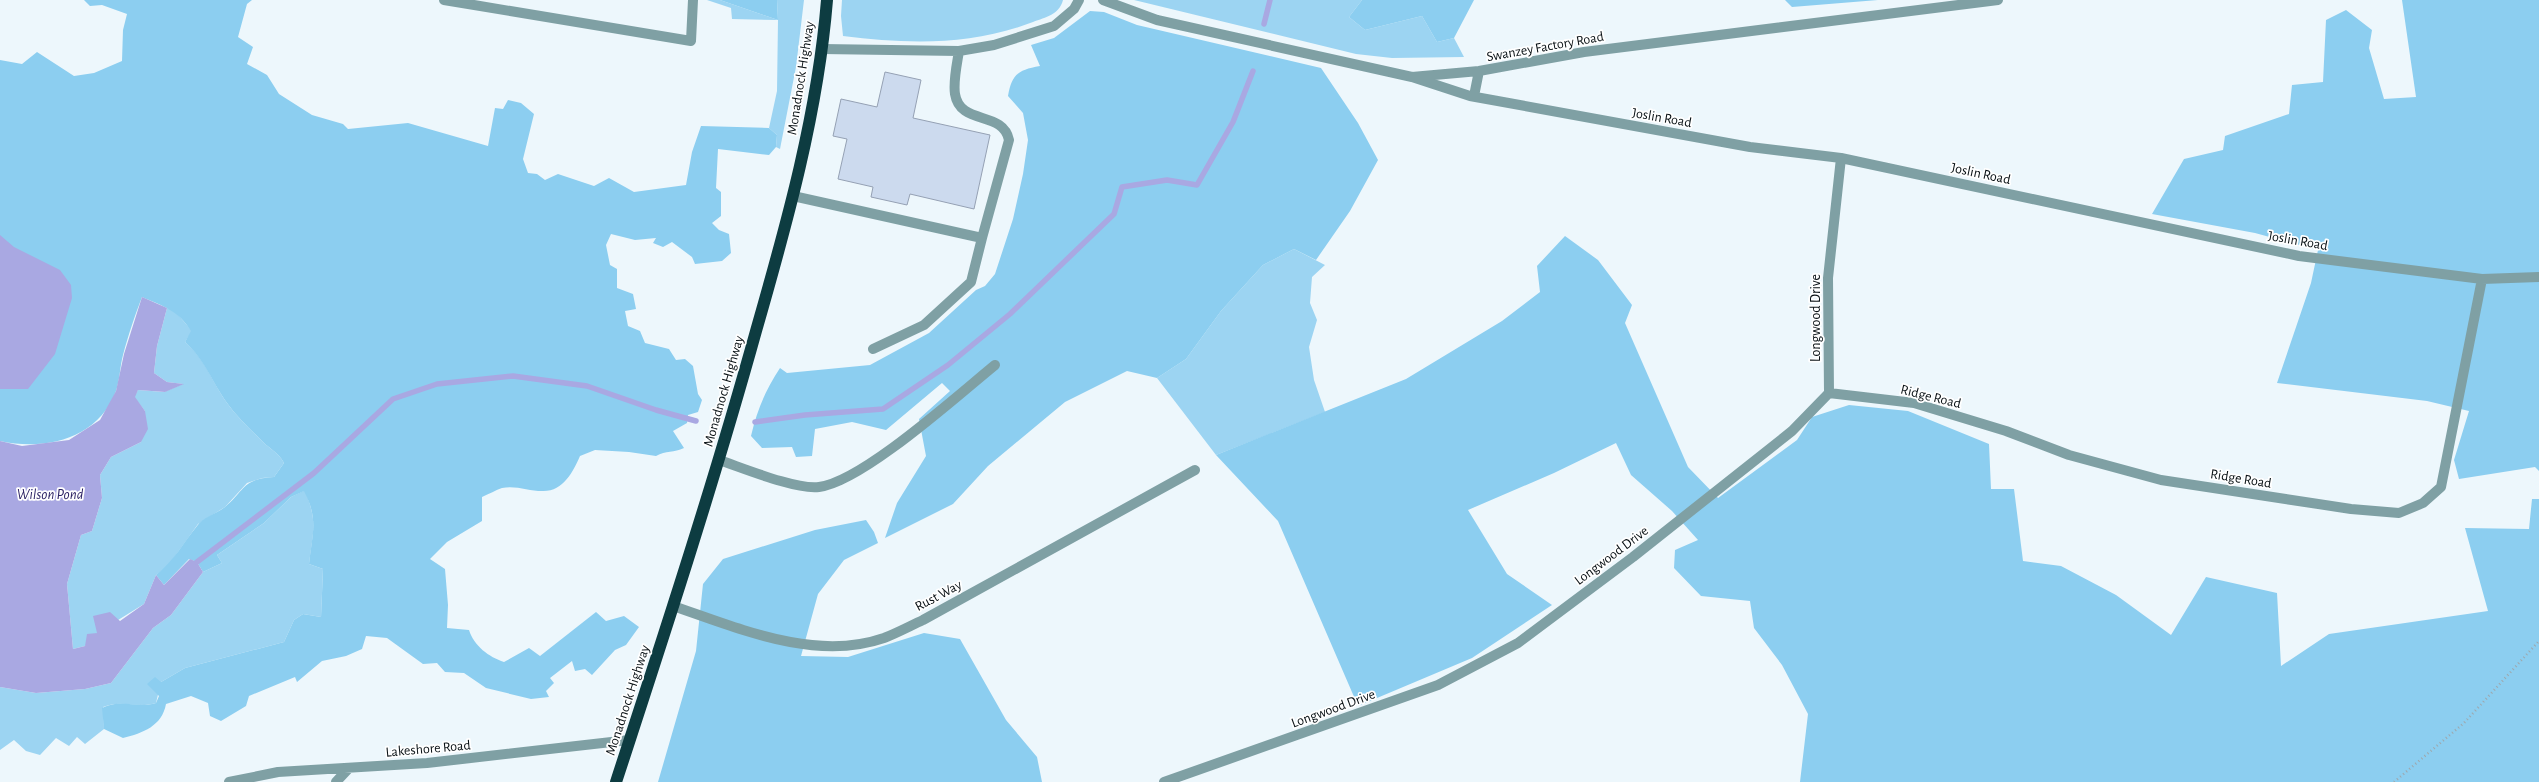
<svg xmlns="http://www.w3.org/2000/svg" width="2539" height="782" font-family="'Alegreya Sans',sans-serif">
<rect width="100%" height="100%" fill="#edf7fc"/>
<!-- green -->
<path fill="#9cd4f2" d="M707,0H720L778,20L777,0H804L796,67L780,149L776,147L777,135L769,128L777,91L778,20L732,19L731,8Z
M842,0H1063C1059,15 1046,17 1033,22C971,46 908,44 843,36L841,16Z
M1134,0H1362L1349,17L1365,30L1422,16L1437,42L1454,38L1464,57L1392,58L1356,54Z
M1294,249L1325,265L1312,277L1310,303L1317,320L1309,347L1314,380L1325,412L1216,455L1157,378L1186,359L1221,311L1263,265Z
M167,308L174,310L192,331L185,342C206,360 212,382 227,403C237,417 251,430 263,442C271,450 278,452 284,463L274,477L262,478L247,483L225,507L198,524L168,566L156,575L144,604L97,633L85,646L73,649L67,584L81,535L92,531L102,498L100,475L111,457L141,442L145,411L134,397L138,390L164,392L183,384L167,382L154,373L157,346Z
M305,490C318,524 313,530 309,564L323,569L321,617L303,614L294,620L284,642L185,668L161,682L156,703C135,709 123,699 103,707L104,729L85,744L77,737L69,746L56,738L40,755L26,751L14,740L0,750V687L36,693L85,689L111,683L153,628L171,615L203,572L222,563L217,555L264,523L291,497Z"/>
<!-- forest -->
<path fill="#8ccef0" d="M84,0H252L247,4L238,37L253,47L247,64L267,75L279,94L312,115L343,124L348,129L408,123L488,146L495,108L503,109L508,100L521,103L534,114L523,159L528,173L537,174L545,180L558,174L594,186L609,178L634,192L686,185L692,152L701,126L769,128L777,135L776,147L769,155L718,149L716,188L721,192V216L712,223L719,230L729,234L731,253L722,261L695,264L692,257L672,242L663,247L653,243L656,238L635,240L611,234L606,245L610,265L617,269V288L633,294L636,309L625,311L628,326L640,331L645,343L669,349L676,360L685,359L693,366L698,394L702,400L698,412L688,415L687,423L673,431L684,448C674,453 666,450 656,456L629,452L595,450L580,456C573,472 563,492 542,491C529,491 515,485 502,488C496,490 489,494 482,497V521L447,542L430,559L445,569L448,605L447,628L469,630C474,646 489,657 504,662L529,648L540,656L596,612L606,621L624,616L639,627L626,645L615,650L592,675L585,669L575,671L572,661L550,678L554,683L546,691L549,697L531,699L486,688L464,673L445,672L437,663L423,664L387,638L366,636L362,649L346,656L322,661L297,682L295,677L249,696L246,706L221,721L210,716L208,703L191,696L166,704C162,726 143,733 123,738L104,729L102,708C124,698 134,709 156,703L159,696L147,684L155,677L161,682L185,668L284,642L294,620L303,614L321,617L323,569L309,564C312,534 319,520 304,491L291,497L264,523L217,555L222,563L203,572L197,562L189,559L164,585L156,575C174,561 183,543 197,526C203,517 216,514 225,507C246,489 242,479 274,477L284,463C278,452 271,450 263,442C251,430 237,417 227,403C212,382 205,360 185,342L191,331C179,311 163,306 142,297C135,315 128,336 123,355C120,366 120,379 116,391C98,439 46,451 0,441V60L22,64L37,52L74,76L94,73L122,61L123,30L127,14L102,5L90,6Z
M720,0H777L778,20Z
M1362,0H1474L1454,38L1437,42L1422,16L1365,30L1349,17Z
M1785,0H1878L1792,7Z
M2402,0H2539V471L2535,467L2459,479L2454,460L2469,411L2427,401L2277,383L2311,283L2318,250L2255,233L2152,214L2184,159L2223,150L2225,136L2289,114L2292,85L2323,82L2326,20L2346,10L2372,30L2369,48L2384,99L2416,97Z
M1090,11L1104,12L1137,25L1321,68L1358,123L1378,160L1350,211L1316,260L1294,249L1263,265L1221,311L1186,359L1157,378L1127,371L1065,402L988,466L953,504L885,538L897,503L926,456L919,419L950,391L942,383L886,430L852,422L815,429L812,456L796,457L792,447L762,448L751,436C757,410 766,389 780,368L787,373L870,365L929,333L976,290L985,286L995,274L1013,219L1023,174L1028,140L1023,113L1008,96C1012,74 1018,70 1040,66L1031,45L1054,38Z
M1565,236L1598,260L1632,305L1625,323L1688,467L1718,498L1797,440L1812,417L1849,405L1908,411L1989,444L1991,489H2014L2023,561L2061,566L2116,595L2171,635L2206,577L2277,593L2281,666L2329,634L2488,611L2465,528L2529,529L2532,499H2539V782H1800L1808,714L1782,665L1754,628L1750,601L1701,596L1674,568L1675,550L1698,540L1672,511L1631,475L1616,443L1554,473L1468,510L1507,574L1552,605L1472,658L1358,706L1278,521L1216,455L1406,379L1502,321L1540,292L1537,266Z
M866,520L874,532L878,543L844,560L818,594L801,656L848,657L924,633L960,639L1006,720L1037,757L1042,782H658L696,651L703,584L723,559L815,530Z"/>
<!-- water -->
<path fill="#a9a8e2" d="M0,235L14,247L60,270L71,285L72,298L55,354L28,389H0Z
M142,297L167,308L157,346L154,373L167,382L184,384L165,392L138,390L135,397L145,411L148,429L141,442L111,457L100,475L102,498L92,531L81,535L67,584L73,649L85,646L87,634L97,633L93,616L110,612L120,621L144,604L156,575L164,585L190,559L197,562L203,572L171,615L153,628L111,683L85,689L36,693L0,687V441L22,446L69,440L100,420L116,391L124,354Z"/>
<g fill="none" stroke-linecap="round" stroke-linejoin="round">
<!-- stream -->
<path stroke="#a9a8e2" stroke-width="5.5" d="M1264,24L1270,0
M755,422L805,415L883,409L948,365L1010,314L1114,214L1122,187L1167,180L1197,185L1233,122L1253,71
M197,562L314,473L393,399L437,384L513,376L587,386L656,410L696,421"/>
</g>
<!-- building -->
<path fill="#ccdaee" stroke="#95a1b4" d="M885,72L921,80L913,118L990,135L974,209L910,194L907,205L871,197L873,187L838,179L847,139L833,136L841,99L877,107Z"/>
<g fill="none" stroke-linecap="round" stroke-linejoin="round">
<!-- path -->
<path stroke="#9ea7ac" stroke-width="2.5" stroke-dasharray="1 3" stroke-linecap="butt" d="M2394,782L2464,723L2539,641"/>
<!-- minor -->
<path stroke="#7fa0a4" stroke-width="10" d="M444,0L691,41L693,0
M1103,0L1157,20L1412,77L1479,71L1584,52L1998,0
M822,49L959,51L994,45L1054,26L1074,9L1079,0
M959,51C957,64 953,81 955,94C960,126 1003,110 1009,140L982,238
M1412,77L1470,96L1750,147L1841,158L2299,256L2482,279L2539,277
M1474,96L1479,71
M793,196L982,238L971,282L924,325L873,349
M1829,393L1914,403L2006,431L2069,455L2161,480L2351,509L2399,513L2423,503L2441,487L2482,279
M719,460C743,468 796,490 819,487C862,482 958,395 995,365
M673,606C738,628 815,662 884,638C897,633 910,626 923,620L1195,470
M229,782L278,772L427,763L629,740
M336,782L349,768
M1164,782L1438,685L1518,643L1633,557L1792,431L1829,393L1828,278L1841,158"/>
<!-- highway -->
<path stroke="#0d3c41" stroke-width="12" d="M616,782C665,632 714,482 756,331C787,223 818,112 827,0"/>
</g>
<g text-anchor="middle" stroke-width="3.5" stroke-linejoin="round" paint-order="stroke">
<!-- street labels -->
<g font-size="14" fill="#070f13" stroke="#fff">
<text transform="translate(1545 46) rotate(-10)" y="5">Swanzey Factory Road</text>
<text transform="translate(800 78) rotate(-81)" y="5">Monadnock Highway</text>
<text transform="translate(1662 117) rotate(10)" y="5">Joslin Road</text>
<text transform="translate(1981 173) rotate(12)" y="5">Joslin Road</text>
<text transform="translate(2298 240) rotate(10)" y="5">Joslin Road</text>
<text transform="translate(1815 318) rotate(-90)" y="5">Longwood Drive</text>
<text transform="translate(723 391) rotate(-74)" y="5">Monadnock Highway</text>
<text transform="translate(1931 396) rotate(14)" y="5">Ridge Road</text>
<text transform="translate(2241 478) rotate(9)" y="5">Ridge Road</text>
<text transform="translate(1611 555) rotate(-37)" y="5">Longwood Drive</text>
<text transform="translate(938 595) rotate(-28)" y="5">Rust Way</text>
<text transform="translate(627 700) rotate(-72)" y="5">Monadnock Highway</text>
<text transform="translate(1333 708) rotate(-20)" y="5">Longwood Drive</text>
<text transform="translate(428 748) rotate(-5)" y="5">Lakeshore Road</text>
</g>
<!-- water labels -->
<g font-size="15" font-style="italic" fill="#2c2264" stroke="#fff">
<text x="50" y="499">Wilson Pond</text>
</g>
</g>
</svg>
